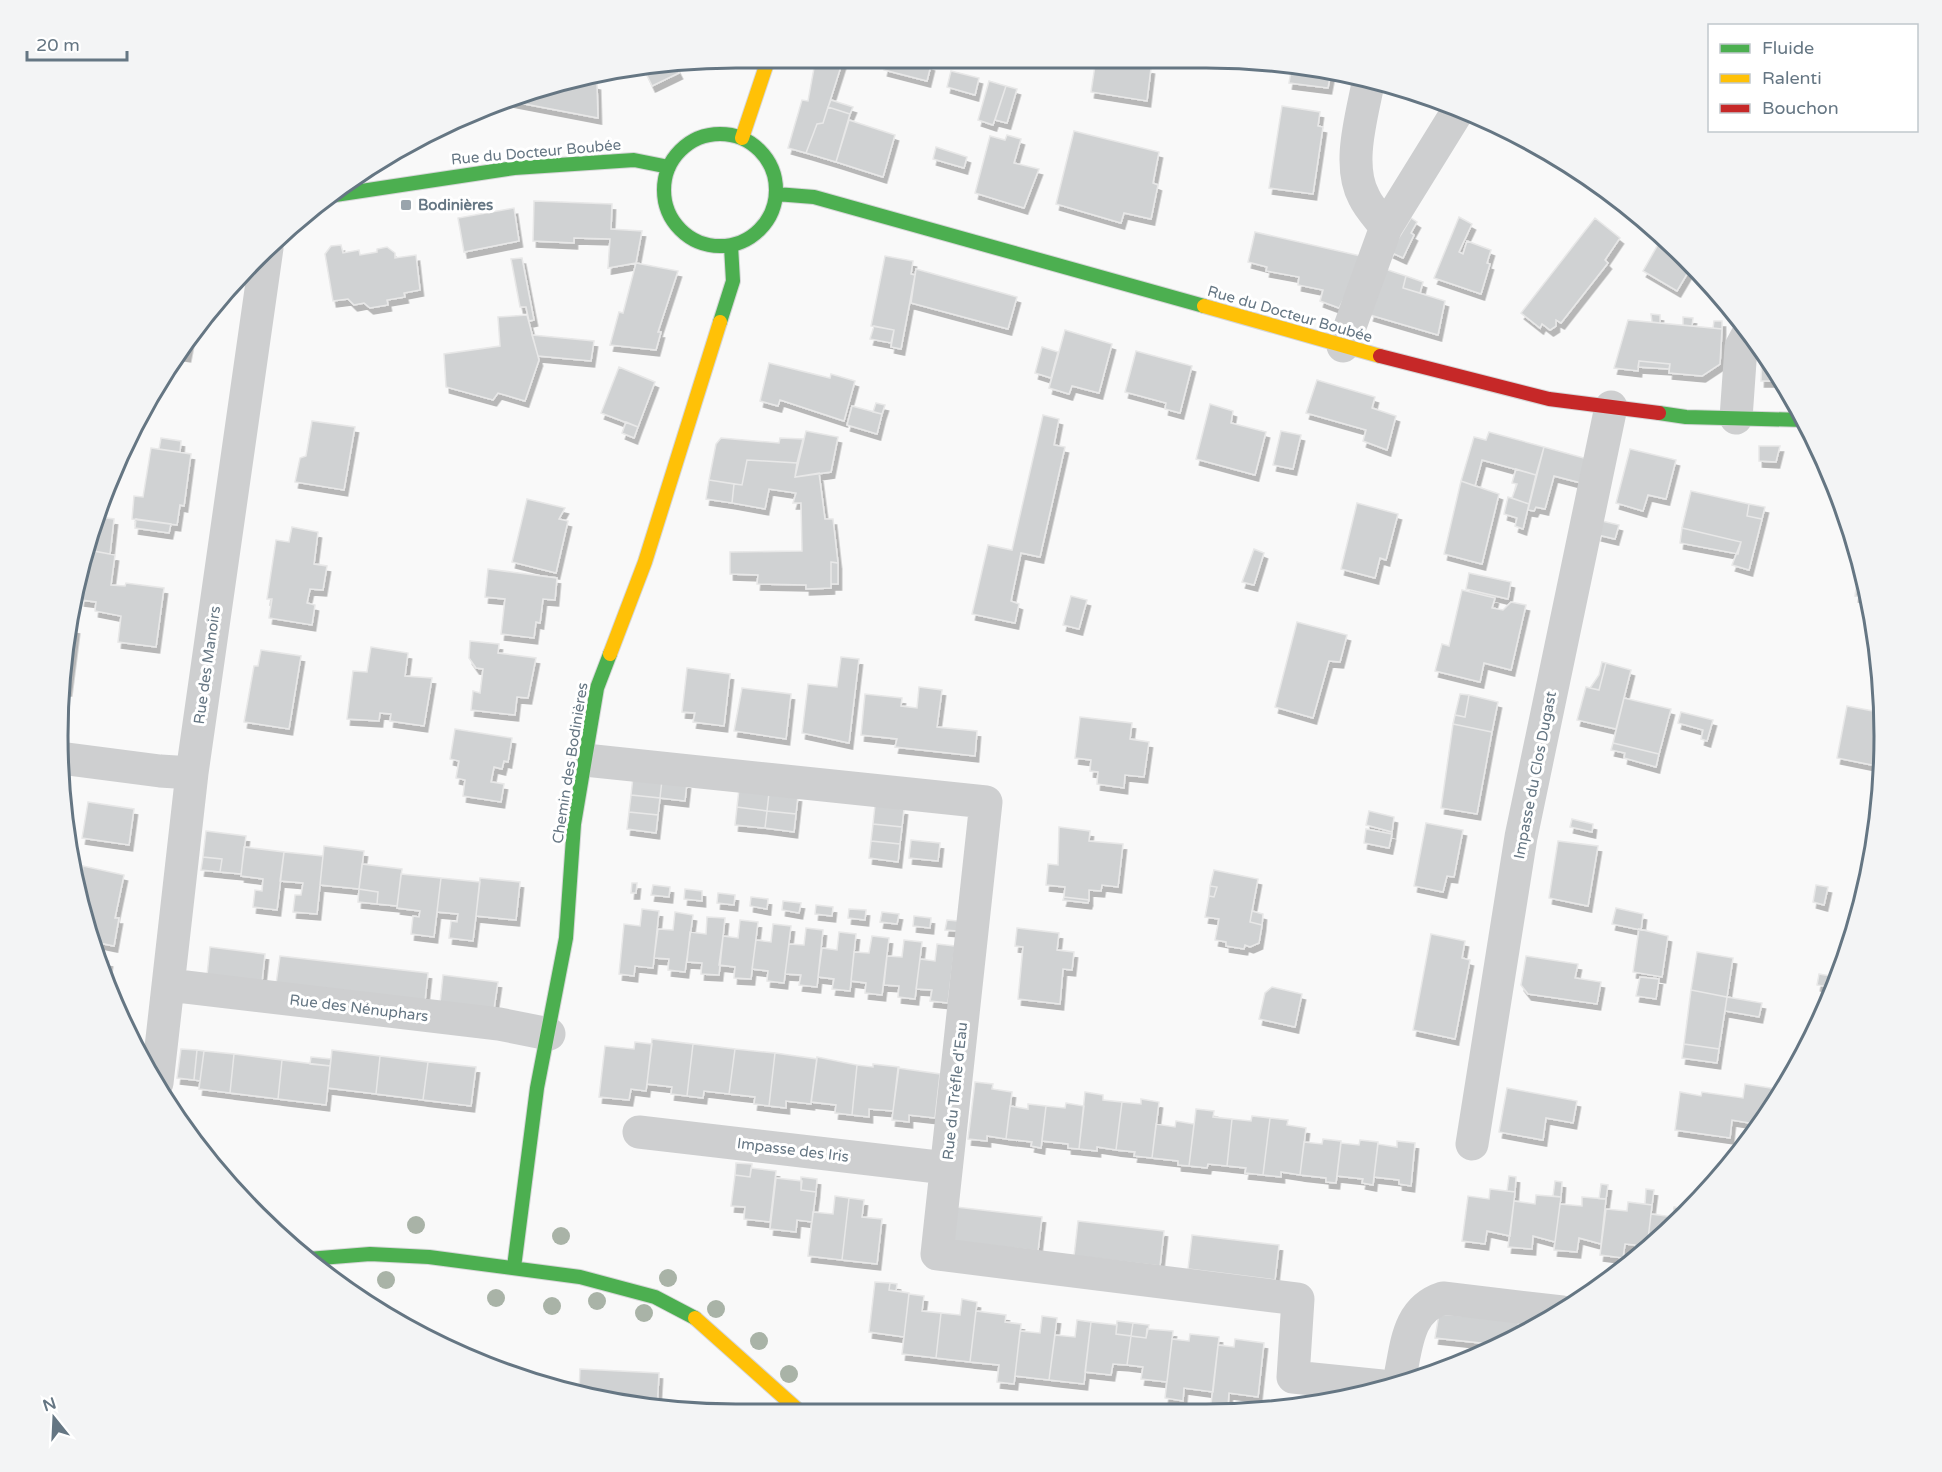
<svg xmlns="http://www.w3.org/2000/svg" width="1942" height="1472" font-family="'Varela Round',sans-serif">
<defs>
<filter id="shadow"><feDropShadow dx="3.5" dy="6" stdDeviation="0" flood-color="#0004"/></filter>
</defs>
<rect width="100%" height="100%" fill="#f9f9f9"/>
<!-- building -->
<path fill="#d0d2d3" stroke="#e8e8e8" stroke-width="1.5" filter="url(#shadow)" d="M816,57H844L823,123L817,124L806,153L788,148L802,100L808,101Z
M887,57H901L931,65L927,81L884,70Z
M1096,59L1151,68L1147,101L1091,92Z
M675,65L679,73L652,86L644,69Z
M1292,65L1331,72L1328,88L1289,83Z
M951,71L979,78L975,95L947,87Z
M572,79L597,84L598,118L509,101L560,80Z
M989,81L1006,86L993,125L978,120Z
M1006,86L1017,89L1007,123L995,120Z
M831,100L853,107L850,114L828,107Z
M1282,106L1320,112L1318,126L1323,127L1313,194L1269,188Z
M828,107L850,114L836,162L806,153L817,124L823,123Z
M849,120L895,135L883,177L836,162Z
M1074,131L1159,152L1153,183L1158,185L1151,219L1124,213L1121,223L1056,204Z
M1007,135L1021,139L1014,163L1039,169L1024,208L975,193L990,136L1005,140Z
M936,147L967,157L964,168L933,159Z
M534,201L612,204L611,229L642,231L636,263L608,268L610,239L574,238V243L533,241Z
M514,208L519,241L464,252L458,218Z
M1459,217L1472,224L1459,252L1463,254L1467,241L1491,250L1487,263L1490,264L1481,294L1434,278Z
M1411,218L1417,222L1411,233L1414,235L1403,258L1390,252Z
M1595,218L1620,238L1605,260L1608,263L1561,323L1556,320V326L1550,330L1542,324L1540,328L1521,313Z
M1255,232L1365,257L1339,308L1320,301L1323,290L1298,285L1299,277L1266,271L1267,267L1248,262Z
M1660,241L1687,257L1693,264L1677,291L1643,271Z
M341,245L343,253L359,250L360,255L377,252V249L387,247L395,253V258L416,255L420,290L404,293L405,297L387,300L388,305L370,308L364,303L354,305L348,299L333,301L325,254L331,246Z
M885,256L913,261L911,274L915,275L901,349L891,347L894,330L871,326Z
M522,258L534,320L529,321L526,307H520L511,259Z
M636,263L678,271L658,332H661L656,350L610,345L619,312L623,313Z
M1693,264L1705,279L1689,270Z
M916,269L1017,297L1008,329L911,303Z
M1385,269L1406,276L1403,288L1445,301L1438,335L1370,315Z
M1406,276L1423,282L1420,293L1403,288Z
M1651,314L1660,315V323L1652,322Z
M527,315L539,360L525,401L498,393L493,400L446,387L444,354L500,346L498,317Z
M1683,317L1693,318L1692,326L1683,325Z
M1628,320L1722,329L1720,364L1702,376L1669,373L1670,364L1639,361L1638,371L1614,368Z
M1714,321H1722V329L1713,328Z
M874,326L894,330L891,343L870,339Z
M1065,330L1112,344L1099,393L1072,386L1069,394L1049,388Z
M191,335L187,356L175,354Z
M532,335L594,341L591,361L538,356Z
M1042,347L1058,352L1051,378L1035,373Z
M1762,350L1770,358L1783,381H1761Z
M1136,351L1192,366L1180,413L1165,409L1166,403L1125,392Z
M1639,361L1670,364L1669,369L1638,367Z
M769,363L830,378L831,374L855,381L844,421L780,400L778,406L760,401Z
M619,367L655,382L638,427L601,413Z
M1317,380L1375,397L1372,408L1396,416L1387,450L1363,441L1366,430L1306,413Z
M876,403L885,405L882,414L873,412Z
M1210,404L1233,411L1231,423L1266,432L1255,475L1196,459Z
M852,406L882,414L877,434L847,425Z
M1043,415L1059,419L1054,445L1065,447L1040,557L1021,553L1011,601L1019,604L1015,623L972,614L988,545L1012,550Z
M312,421L355,427L344,490L295,482L300,458L306,456Z
M626,422L638,427L634,438L622,433Z
M806,431L838,437L831,472L795,477Z
M1281,431L1301,435L1293,469L1273,465Z
M1489,432L1544,447L1536,475L1482,460L1475,486L1461,481L1474,437L1486,440Z
M161,438L181,441L180,452L159,449Z
M721,438L779,443L780,438L803,439L797,463L747,460L742,485L709,480L716,444Z
M1759,446H1780L1776,462L1759,461Z
M1544,447L1591,460L1585,484L1554,476L1545,509L1536,507L1534,511L1528,510Z
M151,448L191,454L184,506L180,505L177,525L132,519L134,496L143,497Z
M1630,449L1676,460L1666,499L1648,495L1643,511L1616,503Z
M747,460L797,463L795,477L819,473L825,519H833L838,563L831,562V588L806,589V585L757,584L758,575L730,574V552L802,551L801,503H793L796,493L769,489L765,509L732,503L734,484L742,485Z
M1516,469L1536,475L1529,504L1512,498L1517,484L1512,483Z
M709,480L734,484L732,503L706,499Z
M1461,481L1499,494L1482,564L1444,554Z
M1691,491L1749,504L1747,516L1762,519L1749,570L1732,565L1741,542L1682,528Z
M1508,497L1529,504L1523,529L1515,526L1517,518L1504,514Z
M527,499L565,508L559,519L568,521L556,573L512,562Z
M1357,503L1398,514L1386,560L1380,558L1375,578L1341,569Z
M1749,504L1765,507L1762,519L1747,516Z
M99,517L114,519L110,554L88,550Z
M136,519L171,524L169,533L135,528Z
M1602,521L1619,525L1615,539L1598,535Z
M292,527L318,532L314,564L327,566L323,590L310,589L307,603L315,605L312,625L269,618L272,599H267L276,540L289,542Z
M1682,528L1741,542L1738,554L1680,543Z
M1254,549L1264,553L1254,585L1242,582Z
M88,550L115,555L111,585L125,586L126,583L164,588L156,647L118,642L121,616L95,611L96,602L81,600Z
M831,562L838,563V584H831Z
M1860,565L1866,583L1857,582Z
M488,569L557,578L555,600L543,599L540,623L536,622L534,638L501,634L505,599L485,597Z
M1469,573L1511,582L1508,599L1466,589Z
M1857,582L1866,583L1870,598L1855,596Z
M1462,590L1495,598L1492,608L1503,610L1511,602L1526,605L1511,670L1484,663L1480,682L1435,671L1442,644L1449,646Z
M1071,596L1087,600L1079,629L1063,625Z
M1297,622L1347,635L1340,662L1329,661L1313,718L1275,707Z
M69,627L76,628L68,690H64Z
M470,641L499,644L498,653L536,658L528,698L517,697L515,715L471,710L473,691L480,693L483,669L476,668L469,658Z
M371,647L408,653L405,676L432,678L424,726L390,721L391,714L380,713L379,721L347,719L353,671L367,672Z
M261,650L301,656L289,729L244,722L254,666H258Z
M841,657L859,659L849,743L802,733L808,684L837,687Z
M1602,662L1606,663L1599,690L1590,688L1599,675Z
M1606,663L1631,670L1616,729L1577,720L1586,687L1599,690Z
M687,668L730,674L724,726L693,722L695,713L682,712Z
M919,687L942,690L937,727L977,731L975,756L895,747L897,739L861,735L865,694L902,698L901,706L917,708Z
M742,688L791,694L786,739L734,731Z
M1460,694L1469,695L1465,717L1455,715Z
M1469,695L1498,702L1492,732L1453,724L1455,715L1465,717Z
M1624,698L1671,709L1659,754L1613,743Z
M1847,706L1883,713L1885,736L1882,767L1837,758Z
M1681,712L1713,720L1707,741L1701,739L1703,730L1678,723Z
M1080,717L1132,723L1130,739L1149,742L1144,777L1125,775L1124,788L1097,784L1098,772L1090,771L1091,760L1075,758Z
M1453,724L1492,732L1477,814L1441,808Z
M455,729L512,738L508,762L504,761L502,769L494,767L491,782L504,784L501,802L463,796L465,780L456,778L459,761L450,759Z
M1613,743L1659,754L1656,767L1624,758L1625,753L1611,750Z
M633,777L662,780L660,798L631,795Z
M662,780L687,783L685,801L660,798Z
M739,789L769,793L767,811L737,807Z
M769,793L798,796L796,814L767,811Z
M631,795L660,798L658,815L629,812Z
M88,802L134,809L129,845L82,838Z
M875,805L904,809L902,827L873,824Z
M737,807L767,811L765,828L735,825Z
M767,811L796,814L794,832L765,828Z
M1369,811L1394,817L1392,832L1366,825Z
M629,812L658,815L656,833L627,829Z
M1572,819L1593,824L1592,832L1570,827Z
M1426,823L1463,830L1454,877L1447,876L1443,892L1414,886Z
M873,824L902,827L900,844L871,841Z
M1059,827L1090,831L1089,841L1123,844L1118,887L1102,885L1101,891L1089,890V900L1064,897L1065,887L1046,885L1048,864L1058,865Z
M1366,829L1392,834L1389,848L1364,843Z
M206,831L246,836L241,874L220,872L222,859L203,857Z
M911,840L940,843L938,861L909,858Z
M871,841L900,844L898,862L869,858Z
M1558,841L1598,846L1588,906L1549,898Z
M324,846L364,851L359,889L320,885Z
M244,847L284,852L277,910L253,907L255,890L262,891L263,879L241,876Z
M284,852L323,856L317,914L293,912L295,895H301L303,883L280,881Z
M203,857L222,859L220,872L201,870Z
M362,864L402,869L397,906L377,904L378,892L359,889Z
M83,866L124,875L115,918H119L114,946L90,941L80,887Z
M1214,870L1258,879L1250,922L1262,925L1259,943L1250,947L1245,945L1244,949L1226,946V942L1215,940L1219,919L1205,917L1209,896L1214,897L1217,887L1210,886Z
M401,874L441,878L434,937L411,934L413,916L419,917L420,911L397,908Z
M441,878L480,882L473,941L449,938L451,921L457,922L458,914L437,912Z
M480,878L520,882L516,920L476,916Z
M632,883H637L636,893H631Z
M653,885L670,887L669,897L651,895Z
M1816,885L1828,887L1824,905L1813,902Z
M1210,886L1217,887L1214,897L1209,896Z
M359,889L378,892L377,904L358,902Z
M685,889L702,891V901L684,899Z
M718,893L735,895L734,905L717,903Z
M751,897L768,899L767,909L750,906Z
M1064,897L1089,900L1088,903L1063,900Z
M783,901L801,903L799,913L782,910Z
M816,905L833,907L832,916L815,914Z
M1616,908L1643,914L1641,930L1612,924Z
M642,909L659,911L653,968L635,966L634,976L619,974L624,924L640,926Z
M849,909L866,910L865,920L848,918Z
M1252,911L1263,914L1262,925L1250,922Z
M675,912L693,915L685,972L668,970L669,959L654,958L658,929L673,930Z
M882,912L899,914L897,924L880,922Z
M914,916L931,918L930,928L913,926Z
M707,917L725,918L719,975L701,974L702,963L687,962L690,932L706,934Z
M740,920L758,922L751,979L734,978L735,967L719,965L723,936L738,938Z
M947,920L958,921L957,931L945,930Z
M773,924L791,926L784,983L767,981L768,971L752,969L756,940L771,942Z
M806,928L823,930L817,987L799,985L801,975L785,974L789,944L804,945Z
M1017,928L1059,933L1057,950L1074,952L1072,970L1063,969L1060,1004L1018,999L1023,947L1015,946Z
M1639,929L1668,936L1662,977L1633,972Z
M839,932L856,934L850,991L832,989L834,979L818,977L822,948L837,950Z
M1431,934L1465,941L1462,958L1470,960L1455,1039L1413,1030Z
M872,936L889,938L882,995L865,993L866,983L851,981L854,952L869,953Z
M904,940L922,942L915,999L898,997L899,986L884,985L887,956L902,957Z
M937,944L955,946L948,1003L930,1001L932,990L916,989L920,959L935,961Z
M210,947L265,954L262,982L207,975Z
M1697,952L1733,958L1727,997L1691,990Z
M280,956L428,973L425,1001L276,984Z
M1526,956L1578,964L1575,978L1601,982L1597,1004L1528,994L1521,985Z
M95,959L109,961L106,981Z
M1819,974L1831,976L1828,987L1817,985Z
M443,975L498,982L494,1009L440,1003Z
M1640,977L1659,979L1656,999L1636,996Z
M1272,987L1302,994L1295,1027L1259,1019L1265,993Z
M1691,990L1727,997L1719,1049L1684,1044Z
M1727,997L1762,1003L1759,1017L1725,1011Z
M652,1039L693,1044L687,1096L671,1094L672,1087L647,1084Z
M635,1042L652,1044L646,1091L631,1089L629,1100L599,1097L605,1046L634,1049Z
M693,1044L735,1049L729,1094L704,1091L703,1098L687,1096Z
M1684,1044L1719,1049L1717,1063L1682,1058Z
M181,1049L197,1050L194,1080L177,1078Z
M735,1049L775,1053L769,1106L754,1104L755,1097L729,1094Z
M197,1050L204,1051L200,1081L194,1080Z
M332,1050L380,1056L376,1094L328,1088Z
M204,1051L234,1054L230,1093L199,1089Z
M775,1053L817,1059L811,1104L786,1101V1108L769,1106Z
M234,1054L282,1060L278,1099L230,1093Z
M380,1056L428,1062L423,1100L376,1094Z
M311,1057L331,1059L330,1066L310,1064Z
M817,1057L857,1065L852,1115L835,1113L836,1105L811,1102Z
M282,1060L330,1066L326,1105L278,1099Z
M428,1062L476,1067L471,1106L423,1100Z
M873,1064L899,1067L893,1111L869,1109V1117L852,1115L857,1065L873,1067Z
M898,1068L940,1074L935,1118L909,1115V1122L892,1120Z
M975,1082L993,1084L992,1089L1012,1092L1006,1139L987,1136V1141L968,1139Z
M1745,1084L1783,1090L1761,1125L1732,1120L1730,1138L1675,1130L1680,1092L1701,1096L1702,1092L1743,1098Z
M1507,1088L1577,1101L1573,1123L1546,1118L1543,1140L1499,1132Z
M1085,1092L1103,1095V1100L1122,1102L1116,1150L1097,1147V1151L1079,1149Z
M1141,1099L1159,1102L1152,1158L1134,1156L1135,1152L1116,1150L1122,1102L1141,1104Z
M1066,1103L1084,1106L1079,1149L1068,1148V1144L1042,1141L1046,1106L1065,1108Z
M1028,1104L1046,1106L1041,1148L1031,1146L1032,1142L1006,1139L1010,1106L1028,1109Z
M1196,1109L1214,1111L1213,1117L1232,1119L1227,1166L1208,1164L1207,1168L1189,1166Z
M1252,1116L1270,1118L1263,1175L1245,1173L1246,1168L1227,1166L1232,1119L1251,1121Z
M1270,1118L1288,1120L1287,1125L1306,1128L1300,1175L1281,1172V1177L1263,1175Z
M1176,1121L1194,1124L1189,1166L1178,1165V1161L1152,1158L1156,1124L1175,1127Z
M1323,1139L1341,1141L1336,1183L1326,1182V1178L1300,1175L1304,1142L1322,1144Z
M1360,1140L1378,1142L1373,1185L1362,1183L1363,1179L1337,1176L1341,1143L1359,1145Z
M1397,1141L1415,1143L1411,1186L1399,1184V1180L1374,1177L1378,1144L1397,1147Z
M736,1163L752,1164L750,1177L735,1175Z
M751,1168L776,1171L770,1222L744,1219L745,1207L731,1206L735,1175L750,1177Z
M1509,1176L1516,1177L1515,1192L1507,1191Z
M801,1177L817,1179L816,1192L801,1190Z
M776,1178L802,1181L801,1190L816,1192L812,1222L797,1220L796,1232L770,1229Z
M1555,1181L1562,1182L1561,1197L1553,1196Z
M1601,1184L1608,1185L1606,1199H1599Z
M1490,1189L1515,1192L1510,1236L1487,1231L1485,1244L1462,1241L1468,1196L1489,1199Z
M1646,1189L1654,1190L1652,1205L1645,1204Z
M1692,1194L1700,1195L1699,1200L1691,1209Z
M1536,1195L1561,1197L1555,1242L1533,1236L1532,1249L1508,1247L1514,1201L1535,1204Z
M835,1196L849,1198L842,1260L808,1256L813,1212L833,1214Z
M1582,1197L1606,1199L1601,1244L1579,1238L1577,1252L1554,1250L1560,1204L1582,1206Z
M849,1198L864,1200L862,1217L882,1219L877,1264L842,1260Z
M1628,1202L1652,1205L1647,1248H1635V1245L1625,1244L1623,1258L1600,1255L1606,1209L1627,1211Z
M956,1207L1042,1217L1038,1251L952,1241Z
M1674,1207L1692,1210L1647,1248L1651,1214L1673,1217Z
M1078,1221L1164,1231L1160,1266L1074,1256Z
M1192,1235L1279,1245L1275,1280L1188,1269Z
M875,1282L890,1283L889,1290L909,1293L904,1337L869,1332Z
M890,1283L897,1284L896,1291L889,1290Z
M909,1294L924,1296L922,1311L941,1313L936,1358L902,1354Z
M962,1299L977,1302L970,1362L936,1358L941,1313L960,1315Z
M976,1311L1006,1315L1005,1322L1021,1324L1014,1384L997,1382L999,1365L970,1362Z
M1439,1314L1519,1320L1517,1336L1499,1345L1435,1338Z
M1042,1316L1057,1318L1049,1380L1015,1376L1020,1331L1040,1333Z
M1077,1320L1091,1322L1084,1384L1049,1380L1055,1335L1075,1337Z
M1519,1320L1542,1323L1517,1336Z
M1117,1321L1133,1323L1131,1336L1116,1334Z
M1091,1322L1117,1325L1116,1334L1131,1336L1127,1365L1113,1364L1111,1375L1085,1372Z
M1133,1323L1149,1325L1146,1338L1131,1336Z
M1147,1329L1173,1331L1167,1382L1141,1379L1143,1367L1127,1365L1131,1336L1146,1338Z
M418,1332L436,1334L435,1341Z
M1190,1334L1219,1337L1213,1392L1184,1388L1183,1401L1165,1398L1172,1339L1189,1341Z
M1235,1339L1264,1343L1258,1397L1229,1393L1228,1406L1211,1404L1218,1345L1234,1347Z
M580,1369L659,1373L657,1409H647L579,1391Z"/>
<g fill="none" stroke-linecap="round" stroke-linejoin="round">
<!-- fast casing -->
<g stroke="#d5d6d7" stroke-width="16">
<path id="fast" d="M664 190a56 56 0 1 1 112 0a56 56 0 1 1-112 0Z
M776,194L814,197L1204,306
M335,195L514,168L634,160L669,167
M720,322L733,281L731,246
M1659,413L1686,417L1804,420
M308,1259L370,1254L429,1257L580,1277L655,1297L695,1318
M514,1267L537,1088L566,938L574,824L597,688L610,654"/>
</g>
<!-- slow casing -->
<g stroke="#d5d6d7" stroke-width="16">
<path id="slow" d="M742,138L769,57
M1204,306L1380,356
M610,654L645,562L720,322
M695,1318L797,1409"/>
</g>
<!-- jam casing -->
<g stroke="#d5d6d7" stroke-width="16">
<path id="jam" d="M1380,356L1549,399L1659,413"/>
</g>
<!-- street -->
<path stroke="#cecfd0" stroke-width="33" d="M1369,78C1363,113 1346,164 1364,197C1369,208 1379,218 1386,227
M1343,346L1386,227L1459,109
M1736,418L1741,347L1749,332
M60,758L160,771L192,773
M585,760L986,802L937,1254L1298,1299L1293,1377L1382,1386
M169,985L499,1024L549,1034
M157,1083L192,773L267,248
M639,1132L946,1168
M1472,1144L1521,837L1611,407
M1399,1381C1407,1347 1406,1310 1443,1298L1562,1312"/>
<!-- fast -->
<use href="#fast" stroke="#4caf50" stroke-width="14"/>
<!-- slow -->
<use href="#slow" stroke="#ffc107" stroke-width="14"/>
<!-- jam -->
<use href="#jam" stroke="#c62828" stroke-width="14"/>
</g>
<!-- trees -->
<g fill="#a9b3a7">
<circle cx="416" cy="1225" r="9"/>
<circle cx="561" cy="1236" r="9"/>
<circle cx="668" cy="1278" r="9"/>
<circle cx="386" cy="1280" r="9"/>
<circle cx="496" cy="1298" r="9"/>
<circle cx="597" cy="1301" r="9"/>
<circle cx="552" cy="1306" r="9"/>
<circle cx="716" cy="1309" r="9"/>
<circle cx="644" cy="1313" r="9"/>
<circle cx="759" cy="1341" r="9"/>
<circle cx="789" cy="1374" r="9"/>
</g>
<!-- markers -->
<rect fill="#99a4ac" stroke="#fff" stroke-width="2" x="400" y="199" width="12" height="12" rx="3"/>
<g text-anchor="middle" stroke-width="6" stroke-linejoin="round" paint-order="stroke">
<!-- street labels -->
<g font-size="15" fill="#657683" stroke="#fff">
<text transform="translate(536 152) rotate(-5)" y="5">Rue du Docteur Boubée</text>
<text transform="translate(1290 314) rotate(16)" y="5">Rue du Docteur Boubée</text>
<text transform="translate(207 665) rotate(-82)" y="5">Rue des Manoirs</text>
<text transform="translate(570 763) rotate(-81)" y="5">Chemin des Bodinières</text>
<text transform="translate(1535 775) rotate(-79)" y="5">Impasse du Clos Dugast</text>
<text transform="translate(359 1008) rotate(7)" y="5">Rue des Nénuphars</text>
<text transform="translate(955 1091) rotate(-84)" y="5">Rue du Trèfle d'Eau</text>
<text transform="translate(793 1150) rotate(7)" y="5">Impasse des Iris</text>
</g>
<!-- poi labels -->
<g font-size="15" font-weight="bold" fill="#657683" stroke="#fff" text-anchor="start">
<text x="418" y="210">Bodinières</text>
</g>
</g>
<!-- crop -->
<path d="M0 0H1942V1472H0ZM736 68H1206A668 668 0 0 1 1874 736V736A668 668 0 0 1 1206 1404H736A668 668 0 0 1 68 736V736A668 668 0 0 1 736 68Z" fill="#f3f4f5" fill-rule="evenodd"/>
<path fill="none" stroke="#657683" stroke-width="3" d="M736 68H1206A668 668 0 0 1 1874 736V736A668 668 0 0 1 1206 1404H736A668 668 0 0 1 68 736V736A668 668 0 0 1 736 68Z"/>
<!-- legend -->
<rect x="1708" y="24" width="210" height="108" fill="#ffffff" stroke="#c1c8cd" stroke-width="1.5"/>
<rect x="1720" y="44" width="30" height="9" fill="#4caf50" stroke="#c1c8cd" stroke-width="1.5"/>
<text x="1762" y="54" font-size="18" fill="#657683">Fluide</text>
<rect x="1720" y="74" width="30" height="9" fill="#ffc107" stroke="#c1c8cd" stroke-width="1.5"/>
<text x="1762" y="84" font-size="18" fill="#657683">Ralenti</text>
<rect x="1720" y="104" width="30" height="9" fill="#c62828" stroke="#c1c8cd" stroke-width="1.5"/>
<text x="1762" y="114" font-size="18" fill="#657683">Bouchon</text>
<!-- north arrow -->
<g transform="translate(54 1418) rotate(342)" stroke="#ffffff" stroke-width="4.5" paint-order="stroke">
<path d="M0-4.5L10 22L0 15L-10 22Z" fill="#657683"/>
<text y="-9" font-size="16" font-weight="bold" text-anchor="middle" fill="#657683">N</text>
</g>
<!-- scale -->
<path d="M27 51v9h100v-9" fill="none" stroke="#657683" stroke-width="3"/>
<text x="36" y="51" font-size="18" fill="#657683" stroke="#ffffff" stroke-width="4.5" paint-order="stroke">20 m</text>
</svg>
